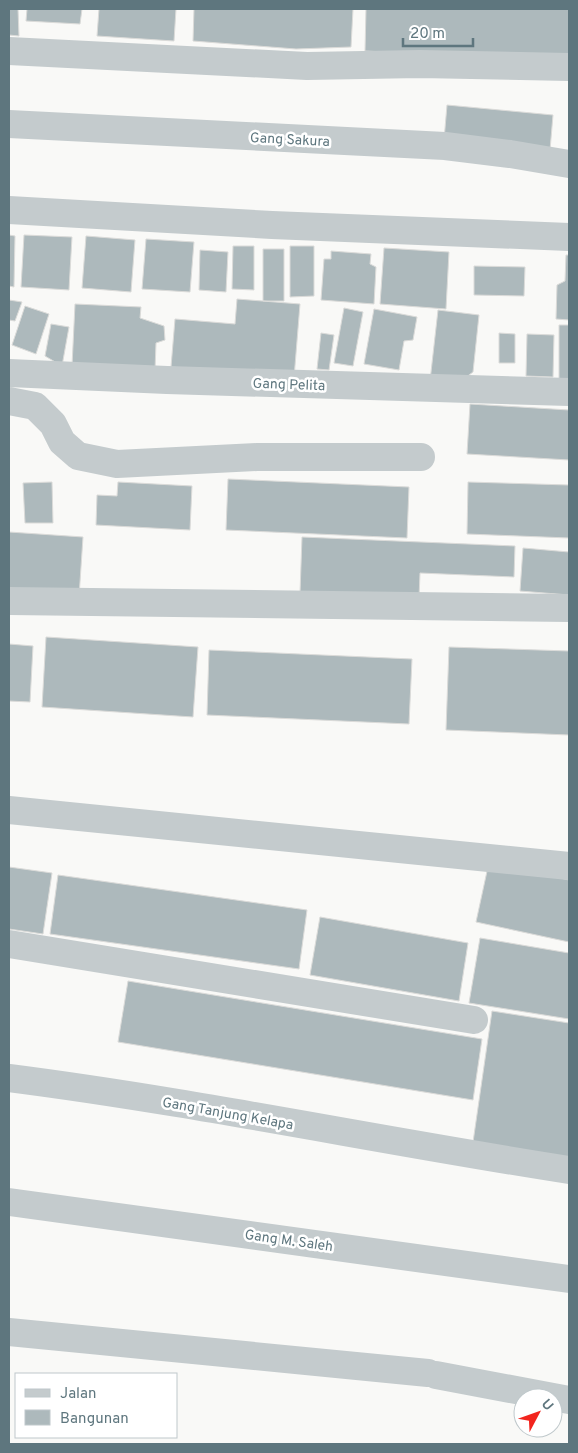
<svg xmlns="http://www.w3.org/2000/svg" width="578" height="1453" font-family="Overpass,sans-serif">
<rect width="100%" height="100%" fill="#f9f9f7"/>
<!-- building -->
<path fill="#adb9bc" stroke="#dbdbd9" d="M9,9H18L19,36L9,35Z
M27,9H82L80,24L26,21Z
M99,9H176L174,41L97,36Z
M194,9H353L351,47L296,49L193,41Z
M366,9H569V61L365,51Z
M447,105L553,115L550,150L444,140Z
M9,235L15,236L14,287L9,286Z
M24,235L72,237L69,290L21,287Z
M86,236L135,240L131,292L82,288Z
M146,239L194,242L190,292L142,289Z
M233,246H254V290L232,289Z
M290,246H314V296L290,297Z
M384,248L449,252L446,309L380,304Z
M263,249H284V301H263Z
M200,250L228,252L226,292L199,290Z
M331,251L371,254L370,264L376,267L374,304L321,300L324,259H331Z
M566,255H569V320L556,319L557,285L565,281Z
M474,266L525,267L524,296L474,295Z
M237,299L300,304L294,378L171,367L175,319L235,324Z
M9,300L22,302L15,321L9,320Z
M75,304L141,307L140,318L164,326L165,340L156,343L155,370L72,366Z
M25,306L49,314L36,354L12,345Z
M344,308L363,312L353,366L334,363Z
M374,309L417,317L413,340L404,341L399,370L364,364Z
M438,310L479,315L473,372L457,384L430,381Z
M51,324L69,327L62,366L45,356Z
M559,325H569V379H559Z
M321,333L334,335L329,370L317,369Z
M499,333L515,334V363H499Z
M527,334L554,335L553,377L526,376Z
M470,404L569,410V460L467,454Z
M228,479L409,487L407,538L226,530Z
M52,482L53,523H25L23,483Z
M118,482L192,486L190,530L96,525L97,495L117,496Z
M468,482L569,485V538L467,534Z
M9,532L83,537L79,597L9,591Z
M302,537L515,546L514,577L420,573L419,598L300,593Z
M523,548L569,552V595L520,591Z
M46,637L198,647L193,717L42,707Z
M9,644L33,646L30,702L9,701Z
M449,647L569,651V735L446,730Z
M209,650L412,659L409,724L207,715Z
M489,862L569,880V942L476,922Z
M9,867L52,873L43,934L9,929Z
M58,875L307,910L299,969L50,934Z
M320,917L468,943L459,1001L310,975Z
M480,938L569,953V1019L469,1003Z
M128,981L482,1039L473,1100L118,1042Z
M492,1011L569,1023V1164L472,1149Z"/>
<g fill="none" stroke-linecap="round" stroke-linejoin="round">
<!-- minor -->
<path stroke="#c4cbcd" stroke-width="28" d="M9,51L307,66L420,64L569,67
M9,124L445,146L510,154L569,164
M9,210L272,225L569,237
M9,373L167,380L569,392
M9,401L35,406L53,424L62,442L78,456L117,464L257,457H421
M9,601L569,608
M9,810L569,866
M9,944L474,1020
M9,1078C196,1102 382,1141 569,1170
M9,1202L569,1279
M9,1332L428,1373
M436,1375L569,1400"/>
</g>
<g text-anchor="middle" stroke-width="5" stroke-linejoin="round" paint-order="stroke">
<!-- street labels -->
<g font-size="14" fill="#5e767e" stroke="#fff">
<text transform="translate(290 139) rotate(3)" y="5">Gang Sakura</text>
<text transform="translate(289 384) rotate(2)" y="5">Gang Pelita</text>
<text transform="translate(228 1113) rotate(10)" y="5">Gang Tanjung Kelapa</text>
<text transform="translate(289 1240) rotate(8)" y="5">Gang M. Saleh</text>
</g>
</g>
<!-- border -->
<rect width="578" height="1453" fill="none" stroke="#5e767e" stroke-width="20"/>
<!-- legend -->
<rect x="15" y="1373" width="162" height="65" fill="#ffffff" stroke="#bfc8cb"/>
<rect x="25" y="1389" width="25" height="8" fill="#c4cbcd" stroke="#bfc8cb"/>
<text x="60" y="1398" font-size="15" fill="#5e767e">Jalan</text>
<rect x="25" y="1410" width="25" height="15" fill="#adb9bc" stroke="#bfc8cb"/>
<text x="60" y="1423" font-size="15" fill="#5e767e">Bangunan</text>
<!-- north arrow -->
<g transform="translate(538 1413) rotate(49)"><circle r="24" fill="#ffffff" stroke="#bfc8cb"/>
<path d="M0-4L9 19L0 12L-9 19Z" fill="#f2251e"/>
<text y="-8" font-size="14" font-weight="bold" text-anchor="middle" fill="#5e767e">U</text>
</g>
<!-- scale -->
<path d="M403 38v8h70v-8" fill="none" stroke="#5e767e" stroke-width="2.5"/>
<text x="410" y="38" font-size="15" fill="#5e767e" stroke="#ffffff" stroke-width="4" paint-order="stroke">20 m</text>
</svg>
